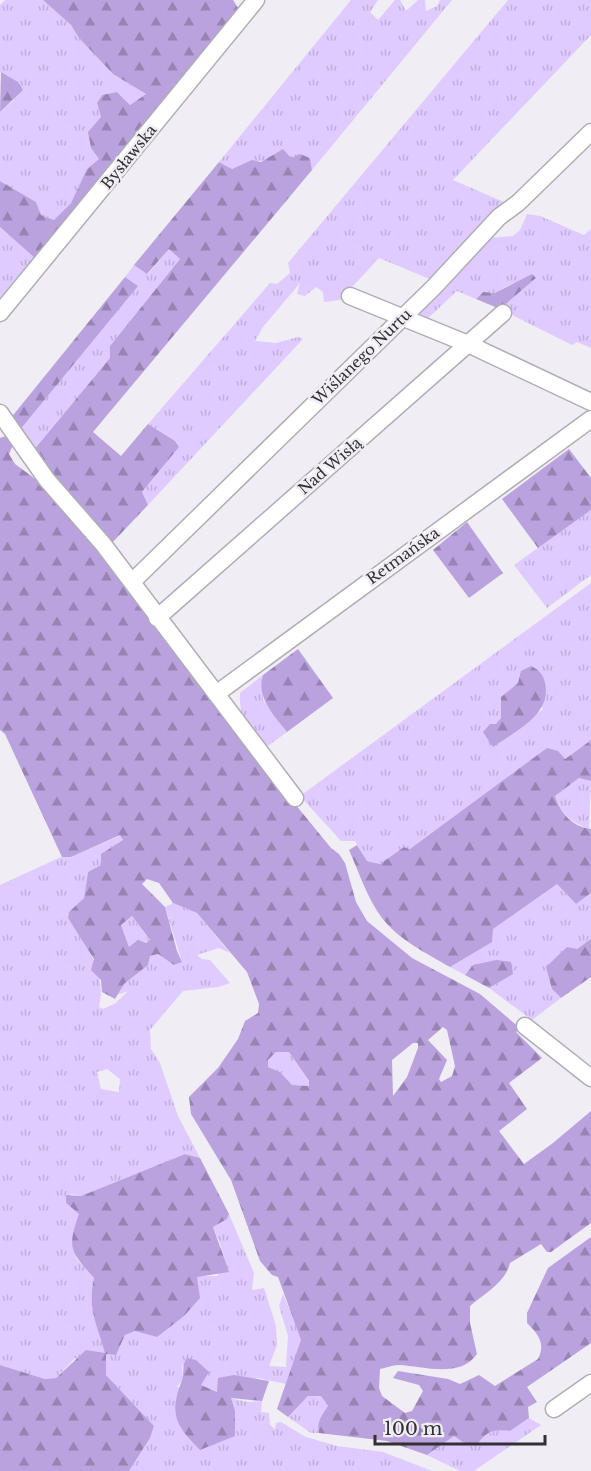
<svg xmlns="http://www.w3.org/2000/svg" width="591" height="1471" font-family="'Libre Baskerville',serif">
<defs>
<pattern id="grass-tufts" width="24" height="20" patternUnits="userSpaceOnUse" patternTransform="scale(1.5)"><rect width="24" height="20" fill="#dfcbff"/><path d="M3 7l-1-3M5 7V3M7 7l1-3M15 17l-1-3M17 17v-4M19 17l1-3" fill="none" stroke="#c0afdb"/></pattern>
<pattern id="forest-firs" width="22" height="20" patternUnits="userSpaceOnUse" patternTransform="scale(1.5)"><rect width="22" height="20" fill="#b9a2dd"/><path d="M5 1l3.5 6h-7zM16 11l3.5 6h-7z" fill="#9784b4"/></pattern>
</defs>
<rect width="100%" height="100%" fill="#f0edf5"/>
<!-- grass -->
<path fill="url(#grass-tufts)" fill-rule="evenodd" d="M5,0H43L71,25L79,38L113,74L146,94L130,105L117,92L102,95L97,103L101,117L100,159L87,169L71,203L54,220L41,215L36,202L0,181V112L14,100L2,72L0,73V5Z
M351,0H378L370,12L378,20L395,0H400L406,11L418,0H425L426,11L437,6L440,0H452L312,170L310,158C284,158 256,159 232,169L219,162Z
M508,0H591V35L453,180L506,203L490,213L432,280L379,258L340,300L324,302L323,292L316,287L305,296L297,294L300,283L263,327L255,341L276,343L298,337L303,339L148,505L142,492L179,447L175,441L148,424L270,283L277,284L290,273L288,263Z
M527,214L540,216L584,235L591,229V348L577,342L572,345L500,309L536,278L511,284L495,293L483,292L476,299L457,291L424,322L417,315L419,308L478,253L488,238L513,236L520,230Z
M0,227L36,259L0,302Z
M169,249L180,259L110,346V358L33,451L19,431L138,286L125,277L134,265L148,274Z
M591,510V575L547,608L514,565Z
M591,583V740L564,759L410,849L404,847L380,864L367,861L355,841H341L300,796ZM518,683L543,709L512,733L490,724H496L501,718V697Z
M263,675V700L287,732L265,748C248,729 239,719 240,693Z
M579,778L591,781L589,829C572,823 561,814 555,796Z
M121,835L123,840L102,854L101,865L88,872L84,898L69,912L68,918C87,947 107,971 99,1007L103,1009L116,1003L128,991L117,995L124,984L148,965L150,956L158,954L174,965L182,962L165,907L173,903L197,913L230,953L219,948L197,955L202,959L210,960L230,983L218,987L183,991L150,1030L151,1049L160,1063L178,1116L200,1158L185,1154L81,1196L71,1194L66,1203L79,1214L76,1258L94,1278C87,1307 97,1326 106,1353L116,1355L125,1335L135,1331L157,1337L196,1276H218L221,1246L213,1227L227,1219L229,1214L254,1273L252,1290L264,1288L276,1326L277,1345L269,1366L286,1367L288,1336L279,1306L283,1294L302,1340L286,1384L258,1378L218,1392L200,1385L182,1365L183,1379L177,1387L248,1402L262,1401L261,1412L269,1413L270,1425L275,1429L276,1423L281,1422L306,1437L337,1446L383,1452L432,1471H129L150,1438L154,1426L106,1375L75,1358L56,1378L45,1379L0,1365V885L61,857H71ZM107,1069L120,1079L119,1092L101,1089L97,1072Z
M557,884L576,904L591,893V939L577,949L552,989L561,998L532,1020L489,988L512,974L473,965L465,975L450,967L491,942L492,929Z
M132,916L150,941L129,947L121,925Z
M276,1052H289L309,1082V1086L292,1085L280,1072L268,1067V1060Z
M308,1396H321L328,1406C322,1415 316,1422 319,1433H311L288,1417Z
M529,1418L541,1425L474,1471H460L427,1455L454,1436L467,1445L497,1429L510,1431Z"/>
<!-- forest -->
<path fill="url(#forest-firs)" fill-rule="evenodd" d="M43,0H233L238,8L36,259L0,227V181L36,202L41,215L54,220L71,203L87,169L99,159L91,148L88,132L101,117L97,103L102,95L117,92L130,105L146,94L113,74L79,38L71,25Z
M1,72L18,82L23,90L0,112Z
M283,149L291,158L300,154L310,158L312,170L93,432L121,456L148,424L175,441L179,447L142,492L148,505L110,545L33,451L110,358V346L180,259L169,249L147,274L134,265L219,162L232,169L252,160L261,162Z
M532,274L536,278L500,309L476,299L483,292L495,293Z
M125,277L138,286L19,431L10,419Z
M9,435L14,443L9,454L15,464L45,486L129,582L210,700L331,848L339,854L345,863L356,902L367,921L412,958L480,994L521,1029L516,1032L542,1058L509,1083L527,1109L499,1131L524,1164L553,1143L591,1111V1223L551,1252H547L541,1244L510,1263C506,1282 484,1294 470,1306V1323L477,1354C460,1379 423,1366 399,1365C392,1365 386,1368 380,1369L379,1388L382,1396L405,1413L412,1411L423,1391L419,1385L393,1378L398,1371L448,1379L460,1384L479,1375L495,1386L538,1359C546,1343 538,1334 527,1323V1313L548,1268L591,1237V1343L527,1387L537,1402L528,1407L529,1418L510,1431C494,1429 486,1431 477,1445H467L454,1436L427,1455L387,1441L319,1433C316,1422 322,1415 328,1406L321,1396H308L288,1417L277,1409L301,1340L278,1277L272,1275L260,1261L231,1180L191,1114L189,1097L218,1068L238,1039L245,1021L258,1013L259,1004L247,972L197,913L173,903L159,883L147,879L142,884L165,907L177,951L182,962L174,965L158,954L150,956L148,965L124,984L115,999L102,992L101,980L91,970L94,959L68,918L69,912L84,898L88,872L101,865V854L123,840L120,835L71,857H62L5,734L0,730V438ZM132,916L150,940L146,943L138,940L129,947L121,925ZM443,1027L447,1030L455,1066L452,1076L441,1082L439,1079L447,1060L428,1040ZM413,1043H418V1048L407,1077L393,1096L392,1060ZM276,1052H289L309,1081V1086L292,1085L280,1072L268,1067V1060Z
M569,449L591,478V510L538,548L502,499Z
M467,522L503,573L469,598L433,550Z
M298,649L333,698L287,732C274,715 256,698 263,675Z
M531,666C539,670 543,674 545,683C552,715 515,731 493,747L483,732L490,724H496L501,718V697L518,683L521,671Z
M591,740V781L579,778L555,796C560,813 573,827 591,829V893L576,904L557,884L493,929L492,942L450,967C426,953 399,940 382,918C367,898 359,872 349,850L357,845L367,861L380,864L404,847L410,849L547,748L558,751L565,759Z
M591,939V977L561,998L552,989L546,967L567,947L577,949Z
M496,960L511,962L513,974L489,988L465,975L473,965Z
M185,1154L200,1158L229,1214L227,1219L213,1227L229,1272L197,1277L200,1298L184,1316L157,1337L135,1331L125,1335L116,1355L106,1354V1375L154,1426L150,1438L129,1471H0V1365L45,1379L56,1378L86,1350L105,1353C97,1324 87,1309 94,1278C70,1251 67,1248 79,1214L66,1203V1195L81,1196Z
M187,1358L196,1360L209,1372L201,1385L217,1392L218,1378L234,1375L269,1381L262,1401L231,1398L235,1411V1436L200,1450C175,1425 169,1414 182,1380C185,1372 181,1366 187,1358Z"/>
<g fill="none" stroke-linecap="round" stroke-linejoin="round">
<!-- minor casing -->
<g stroke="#b0aeb5" stroke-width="19">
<path id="minor" d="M350,296L468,344L591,402
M0,313L256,0
M0,413L47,480L103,544L295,798
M132,582L434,287L499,217L518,203L591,132
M157,618L503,313
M216,694L591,419
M525,1026L591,1078
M554,1409L591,1383"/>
</g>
<!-- minor -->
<use href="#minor" stroke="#fff" stroke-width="16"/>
</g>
<g text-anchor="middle" stroke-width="5" stroke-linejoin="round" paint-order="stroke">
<!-- street labels -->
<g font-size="15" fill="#323033" stroke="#f0edf5">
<text transform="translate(129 157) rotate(-51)" y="5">Bysławska</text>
<text transform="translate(362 357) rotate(-44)" y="5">Wiślanego Nurtu</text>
<text transform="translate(330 466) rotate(-41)" y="5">Nad Wisłą</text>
<text transform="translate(403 556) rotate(-36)" y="5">Retmańska</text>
</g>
</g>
<!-- scale -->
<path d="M375 1435v9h170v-9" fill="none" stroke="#323033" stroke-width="3"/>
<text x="384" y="1435" font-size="18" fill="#323033" stroke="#f0edf5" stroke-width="4.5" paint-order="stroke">100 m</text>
</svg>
